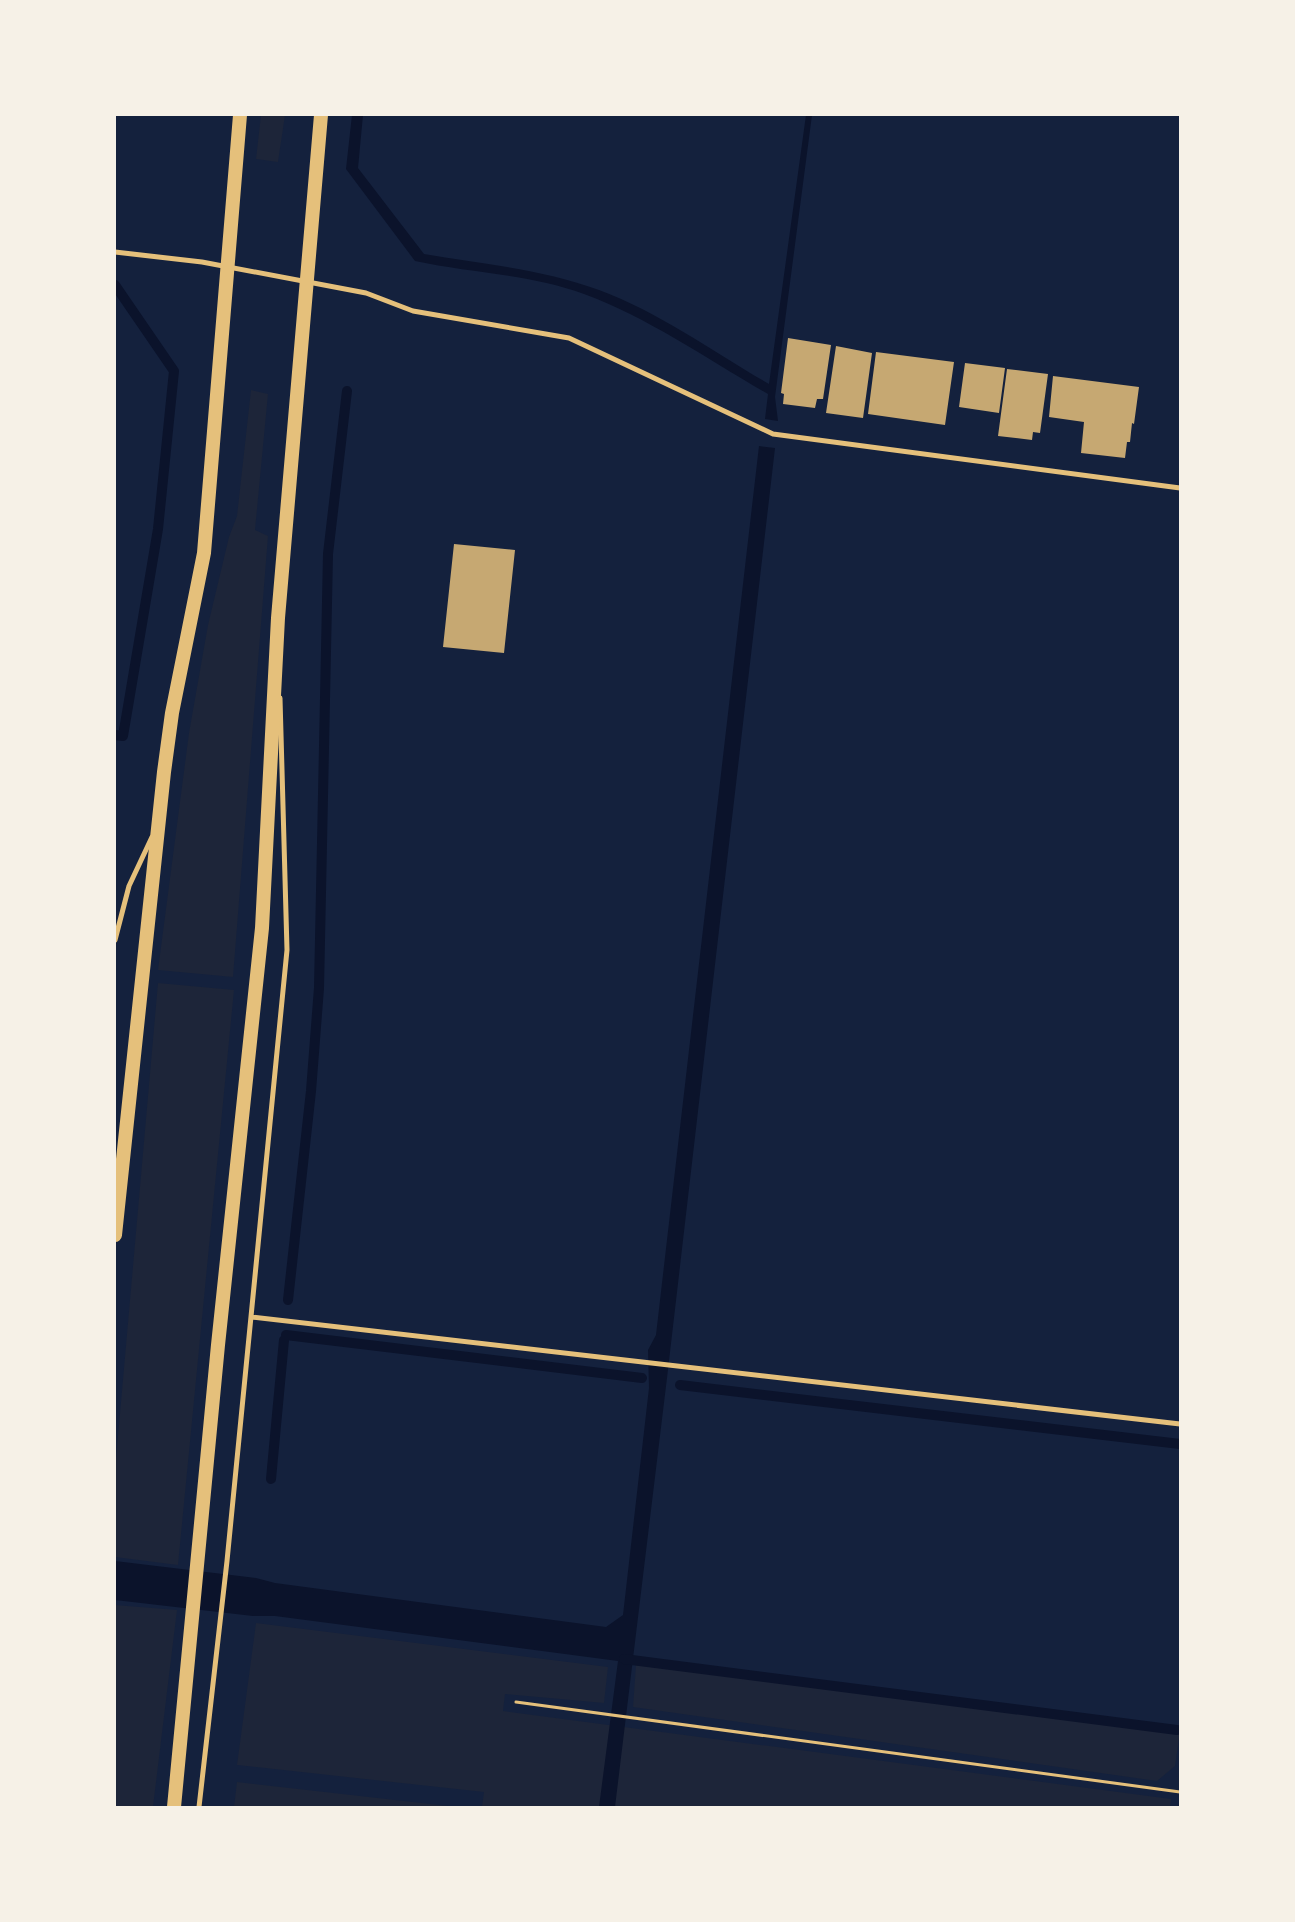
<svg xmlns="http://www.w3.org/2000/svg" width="1295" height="1922" font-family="Raleway,sans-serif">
<rect width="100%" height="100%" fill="#14213d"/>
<!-- green -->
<path fill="#1d2539" d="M261,115H285L278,162L256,159Z
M251,390L268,394L255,530L268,536L233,977L158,970L189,733L208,625L229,537L237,516Z
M158,983L234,990L178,1565L115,1557V1470Z
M115,1605L177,1610L153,1807H115Z
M256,1623L608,1667L604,1703L505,1694L503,1711L1171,1799L1170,1807H482L484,1792L237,1765Z
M636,1665L1180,1731L1175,1766L1157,1781L633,1707Z
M237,1782L457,1807H234Z"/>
<!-- water -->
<path fill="#0b132b" d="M352,115H363L358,168L424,254C482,264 543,269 599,290C659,312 713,352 769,384L806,115H812L775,397L778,421L765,419L768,394C707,359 649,318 584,294C530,274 470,273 415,261L346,169Z
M759,446L775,448L667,1378L615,1807H599L618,1661L275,1616H253L115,1600V1561L256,1578L275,1583L606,1627L623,1615L649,1388L648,1350L656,1335Z"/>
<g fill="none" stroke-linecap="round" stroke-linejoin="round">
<!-- stream -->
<path stroke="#0b132b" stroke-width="10" d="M115,285L174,371L158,529L123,736L115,735
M288,1300L311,1091L319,988L328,554L347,391
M286,1335L642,1378
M680,1385L1180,1444
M271,1479L284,1340
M624,1659L1177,1730"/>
</g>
<!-- building -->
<path fill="#c6a872" d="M788,338L831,345L823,399H817L815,408L783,404L784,394L781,393Z
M836,346L872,353L863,418L826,413Z
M876,352L954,362L945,425L868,414Z
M965,363L1005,368L999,413L959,407Z
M1007,369L1048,374L1040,433L1033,432L1032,440L998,436Z
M1053,376L1139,387L1134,424L1132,423L1130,442H1127L1125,458L1081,453L1084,422L1049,417Z
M454,544L515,550L504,653L443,647Z"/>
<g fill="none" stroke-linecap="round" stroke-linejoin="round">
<!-- path -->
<path stroke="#e5c07b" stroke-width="3" d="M516,1702L1180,1792"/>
<!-- minor -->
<path stroke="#e5c07b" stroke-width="5" d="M115,252L202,262L366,293L413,311L569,338L773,434L1180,488
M115,940L129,886L152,837
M251,1317L1180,1424
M199,1807L227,1561L287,950L280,698"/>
<!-- trunk -->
<path stroke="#e5c07b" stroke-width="14" d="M115,1235L164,772L172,713L204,553L240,115
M174,1807L218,1345L262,928L278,618L321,115"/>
</g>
<!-- border -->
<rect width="1295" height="1922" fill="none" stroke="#f6f1e7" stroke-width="232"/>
</svg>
